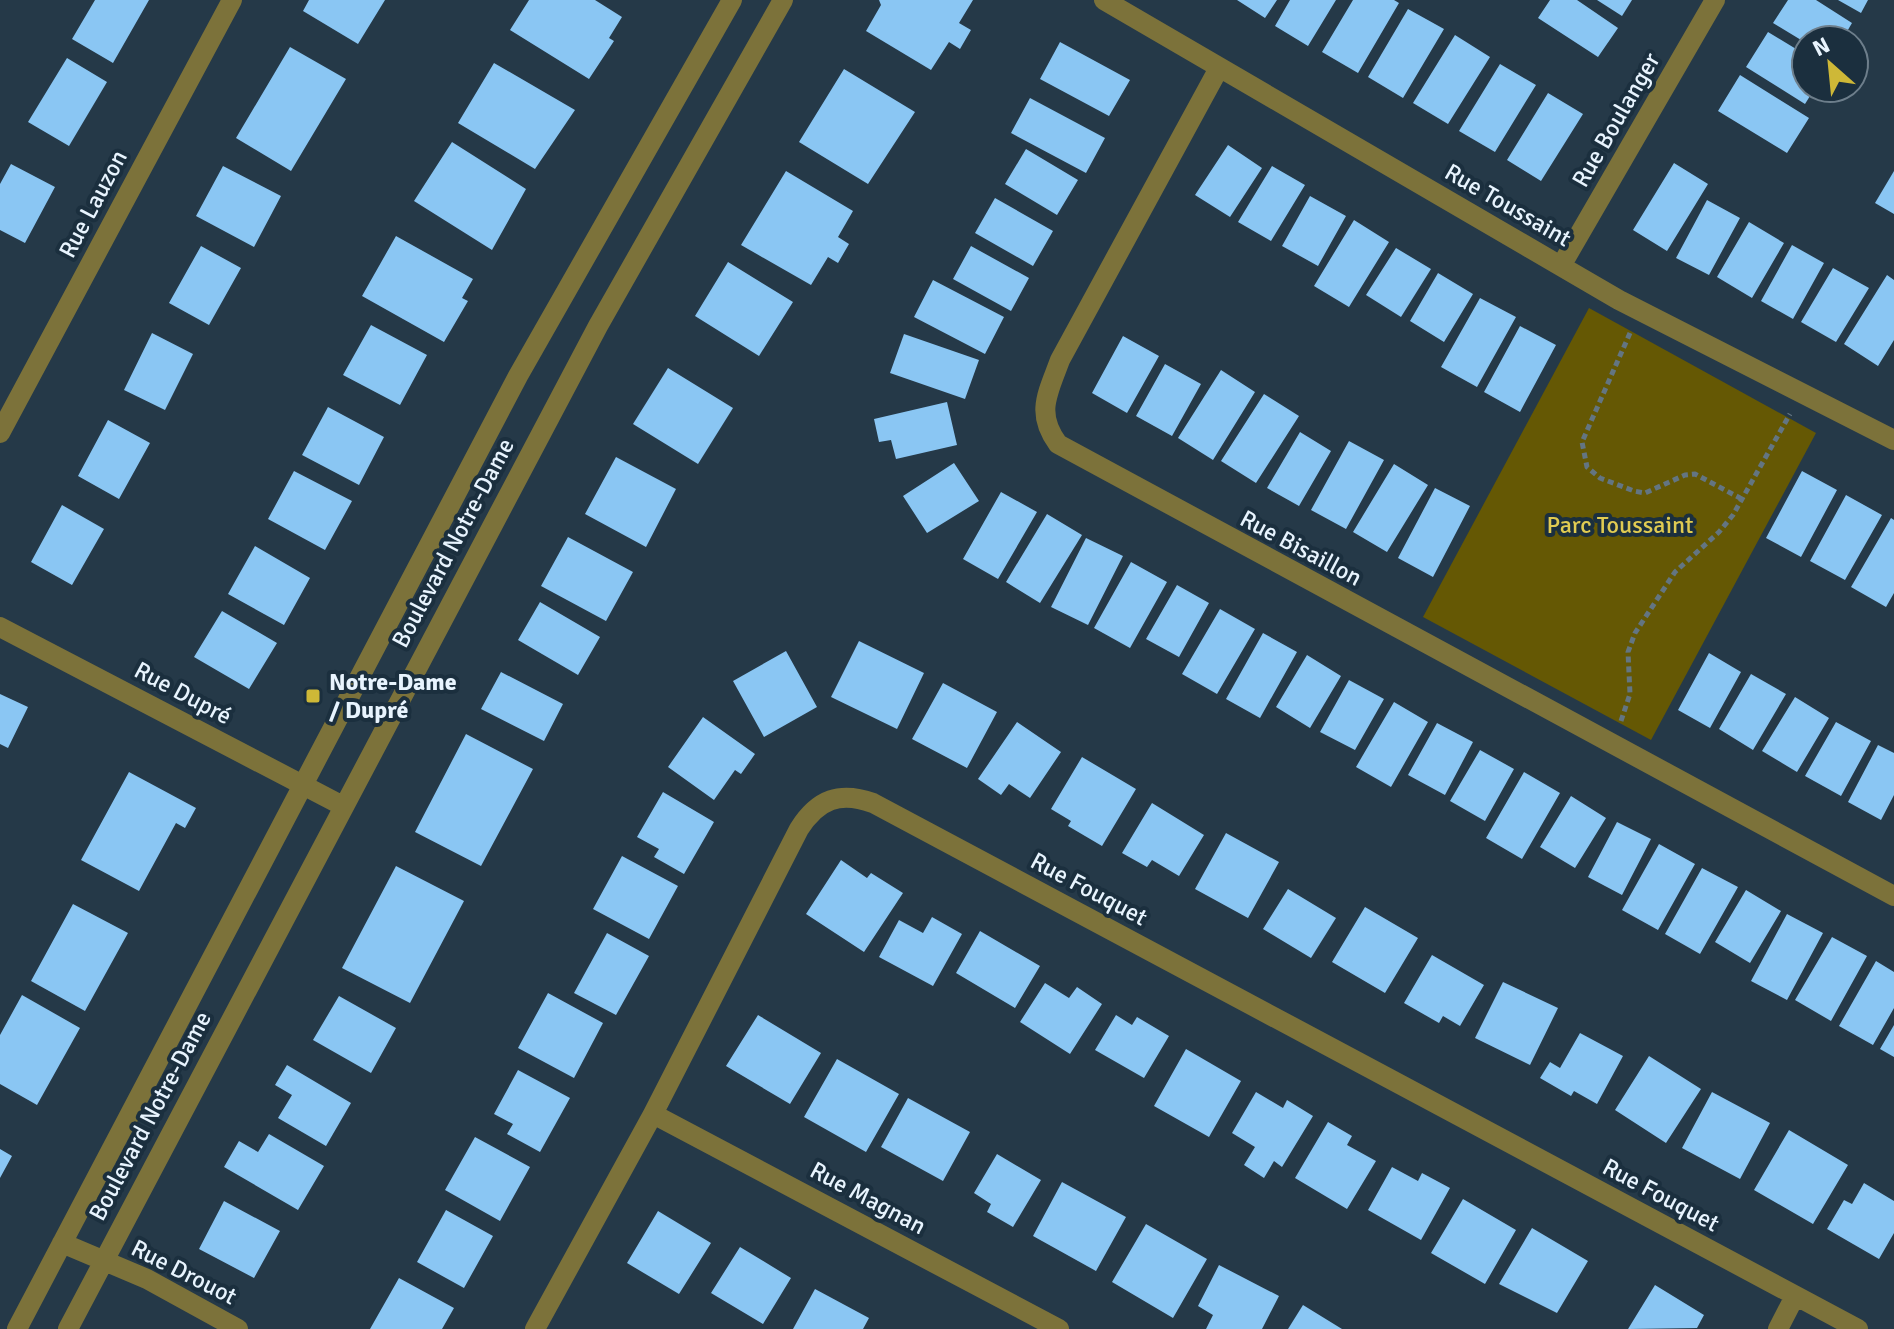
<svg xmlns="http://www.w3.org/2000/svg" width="1894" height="1329" font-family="Signika,sans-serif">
<rect width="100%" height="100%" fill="#253948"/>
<!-- green -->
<path fill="#655804" d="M1589,308L1816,433L1651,740L1423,617Z"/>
<!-- building -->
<path fill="#8ac6f3" d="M95,0H149L113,63L72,39Z
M309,0H385L358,44L303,11Z
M529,0H595L622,17L609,38L614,41L589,79L510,30Z
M879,0H973L959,23L971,30L960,49L949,42L931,70L866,31L881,5Z
M1237,0H1277L1265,18Z
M1290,0H1336L1308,46L1275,26Z
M1353,0H1394L1399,3L1358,73L1322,52Z
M1550,0H1577L1618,28L1598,57L1538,18Z
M1597,0H1632L1622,16Z
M1788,0H1816L1852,23L1842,40H1806V43L1773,23Z
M1838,0H1868L1861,13Z
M1408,9L1444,29L1403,98L1368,77Z
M1768,32L1806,55V88H1815L1805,104L1746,67Z
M1455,35L1490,57L1448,124L1413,103Z
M1060,42L1130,80L1109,116L1040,79Z
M290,47L346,79L291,171L236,138Z
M67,58L107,82L69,146L28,122Z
M494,63L575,110L535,169L458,123Z
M1500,64L1536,85L1495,152L1459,131Z
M844,69L915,112L868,184L799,142Z
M1740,75L1809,118L1787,153L1718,111Z
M1548,93L1583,114L1541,181L1507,160Z
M1030,98L1105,138L1086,173L1011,133Z
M452,142L526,189L492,250L414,201Z
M1228,145L1262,168L1230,217L1195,195Z
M1026,149L1078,180L1057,215L1005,184Z
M1674,163L1708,184L1667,251L1633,230Z
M11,164L55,187L25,243L0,230V184Z
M223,166L281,196L254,247L196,216Z
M1272,166L1305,185L1271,241L1238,222Z
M786,171L853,211L838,237L849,244L838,263L828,257L811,285L741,245Z
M1894,171V214L1875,203Z
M1310,196L1346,216L1318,266L1282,246Z
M995,198L1053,231L1033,266L975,233Z
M1707,200L1740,218L1709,275L1676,258Z
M1354,220L1389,242L1349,307L1314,286Z
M1749,222L1784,243L1752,298L1717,277Z
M396,236L473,279L462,298L468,301L444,342L362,296Z
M1792,245L1824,263L1793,319L1761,301Z
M201,246L241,268L209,325L169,303Z
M971,246L1029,278L1011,311L953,279Z
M1396,248L1431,269L1401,317L1366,295Z
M728,262L793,302L759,356L695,316Z
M1833,268L1869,288L1836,342L1801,322Z
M1438,273L1473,294L1444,342L1410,321Z
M1887,275L1894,280V340L1878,366L1844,344Z
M933,280L1004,317L985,354L914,317Z
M1480,298L1516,317L1477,387L1441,367Z
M371,325L427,355L400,405L343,375Z
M1520,326L1556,345L1520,412L1484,392Z
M152,333L193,354L165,410L124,390Z
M904,334L979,360L965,399L890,373Z
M1123,336L1159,356L1127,413L1092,393Z
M1165,364L1201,384L1172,436L1136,416Z
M668,368L733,408L698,464L633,424Z
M1221,370L1255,392L1213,460L1178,438Z
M1264,394L1299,416L1256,483L1221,461Z
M947,402L957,445L896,459L891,440L879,442L874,419Z
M328,407L384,437L359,485L302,455Z
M108,420L150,443L119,499L78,476Z
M1300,432L1331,451L1299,506L1267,488Z
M1349,441L1384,460L1346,529L1311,510Z
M616,457L676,489L646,547L585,514Z
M954,463L979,501L927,533L903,496Z
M1394,464L1428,485L1387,552L1353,532Z
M294,471L352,501L325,550L268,519Z
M1802,471L1837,490L1801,557L1766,538Z
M1435,488L1470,506L1433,577L1398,558Z
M1001,492L1037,512L998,579L963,559Z
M1846,495L1882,515L1845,580L1810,561Z
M62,505L104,529L72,585L31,562Z
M1047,514L1082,535L1040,603L1006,582Z
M1891,518L1894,520V593L1886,607L1851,587Z
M568,537L633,572L606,621L541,586Z
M1086,538L1123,556L1088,625L1051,607Z
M255,546L310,578L284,625L228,594Z
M1131,562L1167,582L1130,648L1094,628Z
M1177,585L1209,603L1179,657L1146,639Z
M540,602L600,637L578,675L518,640Z
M1220,609L1255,629L1217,694L1182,674Z
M222,611L277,643L249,689L194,657Z
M1263,633L1297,652L1260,718L1226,699Z
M859,641L924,673L897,729L831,697Z
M786,651L817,707L764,737L733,681Z
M1709,653L1741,672L1710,728L1678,710Z
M1307,655L1341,676L1310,728L1276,707Z
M501,672L563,704L544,741L481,709Z
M1751,674L1786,694L1753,750L1719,729Z
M1349,680L1384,699L1355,750L1320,732Z
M943,683L997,712L967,768L912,739Z
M0,694L28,707L8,748L0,744Z
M1795,697L1829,718L1797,772L1762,751Z
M1394,702L1428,722L1391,787L1356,767Z
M703,717L755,754L741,774L735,770L714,800L668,767Z
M1017,722L1061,752L1030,798L1009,784L1001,795L978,779Z
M1836,722L1871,741L1841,796L1805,776Z
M1437,723L1473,742L1445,795L1408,775Z
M466,734L533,769L481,866L415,832Z
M1878,745L1894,753V795L1881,820L1848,802Z
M1480,750L1514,769L1485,821L1450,801Z
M1082,757L1136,789L1102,846L1068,826L1071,821L1051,809Z
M129,772L196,808L185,828L176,823L139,891L81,860Z
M1524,772L1560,793L1522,859L1486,838Z
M663,792L714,822L684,874L654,857L659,849L637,837Z
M1571,796L1606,818L1575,868L1540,847Z
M1152,803L1204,835L1179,876L1152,860L1147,867L1122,853Z
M1617,822L1651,839L1622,895L1588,877Z
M1226,833L1279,862L1248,918L1195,889Z
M1659,844L1695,864L1658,930L1622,910Z
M622,856L678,886L649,939L593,909Z
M841,860L867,878L871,873L903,893L864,952L806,914Z
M396,866L464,901L410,1003L342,968Z
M1702,868L1738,887L1700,954L1665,934Z
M1288,889L1336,918L1311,958L1263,929Z
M1746,890L1781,911L1750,963L1715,942Z
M73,904L128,933L85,1011L31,981Z
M1365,907L1418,938L1385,993L1332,962Z
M1787,914L1823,933L1787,1000L1751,981Z
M932,917L962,934L933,986L879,957L899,920L923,933Z
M980,931L1040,966L1015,1008L956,973Z
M607,933L649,956L616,1015L574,993Z
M1832,937L1867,956L1831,1021L1795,1000Z
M1432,955L1484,985L1460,1026L1443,1016L1439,1023L1404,1003Z
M1876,961L1894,972V1008L1873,1045L1839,1026Z
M1503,982L1558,1008L1530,1065L1475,1038Z
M1045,983L1069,998L1077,987L1102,1004L1070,1054L1020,1022Z
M548,993L603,1023L574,1078L518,1048Z
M22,995L80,1028L37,1105L0,1084V1035Z
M339,996L396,1028L371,1073L313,1040Z
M758,1015L821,1053L790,1104L726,1066Z
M1116,1015L1132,1025L1137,1017L1169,1036L1144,1078L1095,1050Z
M1894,1025V1057L1880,1049Z
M1580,1033L1623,1056L1597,1104L1574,1091L1571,1096L1540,1078L1550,1062L1560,1068Z
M1186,1049L1241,1081L1209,1137L1154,1106Z
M1649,1056L1701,1089L1666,1143L1615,1110Z
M837,1059L899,1094L866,1152L804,1117Z
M287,1065L351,1103L326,1146L278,1118L292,1095L275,1085Z
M518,1070L570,1098L540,1152L507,1134L513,1124L494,1114Z
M1256,1092L1283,1108L1287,1100L1313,1116L1282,1167L1274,1161L1264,1178L1244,1165L1255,1147L1232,1133Z
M1712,1092L1770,1123L1740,1179L1682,1148Z
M908,1098L970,1132L943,1181L881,1147Z
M1328,1122L1352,1136L1347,1145L1376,1161L1347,1209L1295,1178Z
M1789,1130L1848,1165L1813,1224L1754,1190Z
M269,1134L324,1166L298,1210L224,1167L239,1141L258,1152Z
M475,1137L530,1167L500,1221L445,1190Z
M0,1149L12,1156L0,1178Z
M997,1154L1041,1180L1013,1227L987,1212L991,1204L974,1193Z
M1392,1167L1418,1181L1422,1173L1450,1188L1421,1240L1368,1210Z
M1062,1182L1126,1217L1096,1271L1033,1236Z
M1864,1183L1894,1201V1233L1879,1259L1827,1229L1844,1200L1852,1204Z
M1463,1199L1516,1230L1485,1284L1431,1253Z
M224,1201L280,1231L254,1278L199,1249Z
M446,1210L493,1236L464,1288L417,1262Z
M658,1211L711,1243L679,1294L627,1263Z
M1146,1224L1207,1259L1173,1318L1112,1282Z
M1532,1228L1588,1261L1557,1313L1499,1284Z
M740,1247L791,1278L763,1324L711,1293Z
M1219,1265L1279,1296L1262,1329H1206L1213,1315L1198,1306Z
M399,1278L454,1308L442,1329H370Z
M1655,1285L1704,1315L1697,1328L1628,1329Z
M815,1289L869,1318L863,1329H793Z
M1303,1305L1342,1329H1288Z"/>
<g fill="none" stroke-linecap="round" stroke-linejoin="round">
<!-- path -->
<path stroke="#637582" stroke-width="5" stroke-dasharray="6 4" stroke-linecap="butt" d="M1630,333L1582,442L1587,467L1600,478L1634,491L1645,493L1685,475L1695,474L1740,498
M1621,721L1630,694L1628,652L1635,633L1675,572L1719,532L1733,515L1790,414"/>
<!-- minor -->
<path stroke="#7c723a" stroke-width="20" d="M1104,0L1619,300L1894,440
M1219,68L1060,360C1048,393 1035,413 1058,444L1894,896
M1561,266L1715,0
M0,433L232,0
M0,627L343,806
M653,1114L1059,1329
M62,1243L147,1279L238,1329
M17,1329L518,376L732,0
M68,1329L598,326L783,0
M535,1329L653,1114L799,829C818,799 840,791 873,803L1858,1329
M1778,1329L1795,1296"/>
</g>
<!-- markers -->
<rect fill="#ceb837" stroke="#1b2f3e" stroke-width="3" x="305" y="688" width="16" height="16" rx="4"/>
<g text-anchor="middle" stroke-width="8" stroke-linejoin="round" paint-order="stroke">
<!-- street labels -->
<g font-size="24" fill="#e8f4fe" stroke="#1b2f3e">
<text transform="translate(1616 120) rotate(-60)" y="8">Rue Boulanger</text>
<text transform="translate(93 204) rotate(-62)" y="8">Rue Lauzon</text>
<text transform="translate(1508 205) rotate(30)" y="8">Rue Toussaint</text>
<text transform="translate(453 543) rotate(-62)" y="8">Boulevard Notre-Dame</text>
<text transform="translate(1301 548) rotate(28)" y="8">Rue Bisaillon</text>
<text transform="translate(183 693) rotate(28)" y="8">Rue Dupré</text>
<text transform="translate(1089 889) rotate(28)" y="8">Rue Fouquet</text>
<text transform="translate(150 1116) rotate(-62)" y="8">Boulevard Notre-Dame</text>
<text transform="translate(1661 1195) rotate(28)" y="8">Rue Fouquet</text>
<text transform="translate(868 1198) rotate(28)" y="8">Rue Magnan</text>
<text transform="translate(184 1272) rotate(27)" y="8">Rue Drouot</text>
</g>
<!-- park labels -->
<g font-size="24" fill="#e0cb52" stroke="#1b2f3e">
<text x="1620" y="533">Parc Toussaint</text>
</g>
<!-- poi labels -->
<g font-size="24" font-weight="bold" fill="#e8f4fe" stroke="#1b2f3e" text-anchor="start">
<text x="329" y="690">Notre-Dame<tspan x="329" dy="28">/ Dupré</tspan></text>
</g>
</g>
<!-- north arrow -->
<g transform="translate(1830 64) rotate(333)"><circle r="38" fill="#1b2f3e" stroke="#6d7e8b" stroke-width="2"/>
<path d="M0-6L14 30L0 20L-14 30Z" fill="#ceb837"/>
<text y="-12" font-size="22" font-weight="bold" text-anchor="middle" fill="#e8f4fe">N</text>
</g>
</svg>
